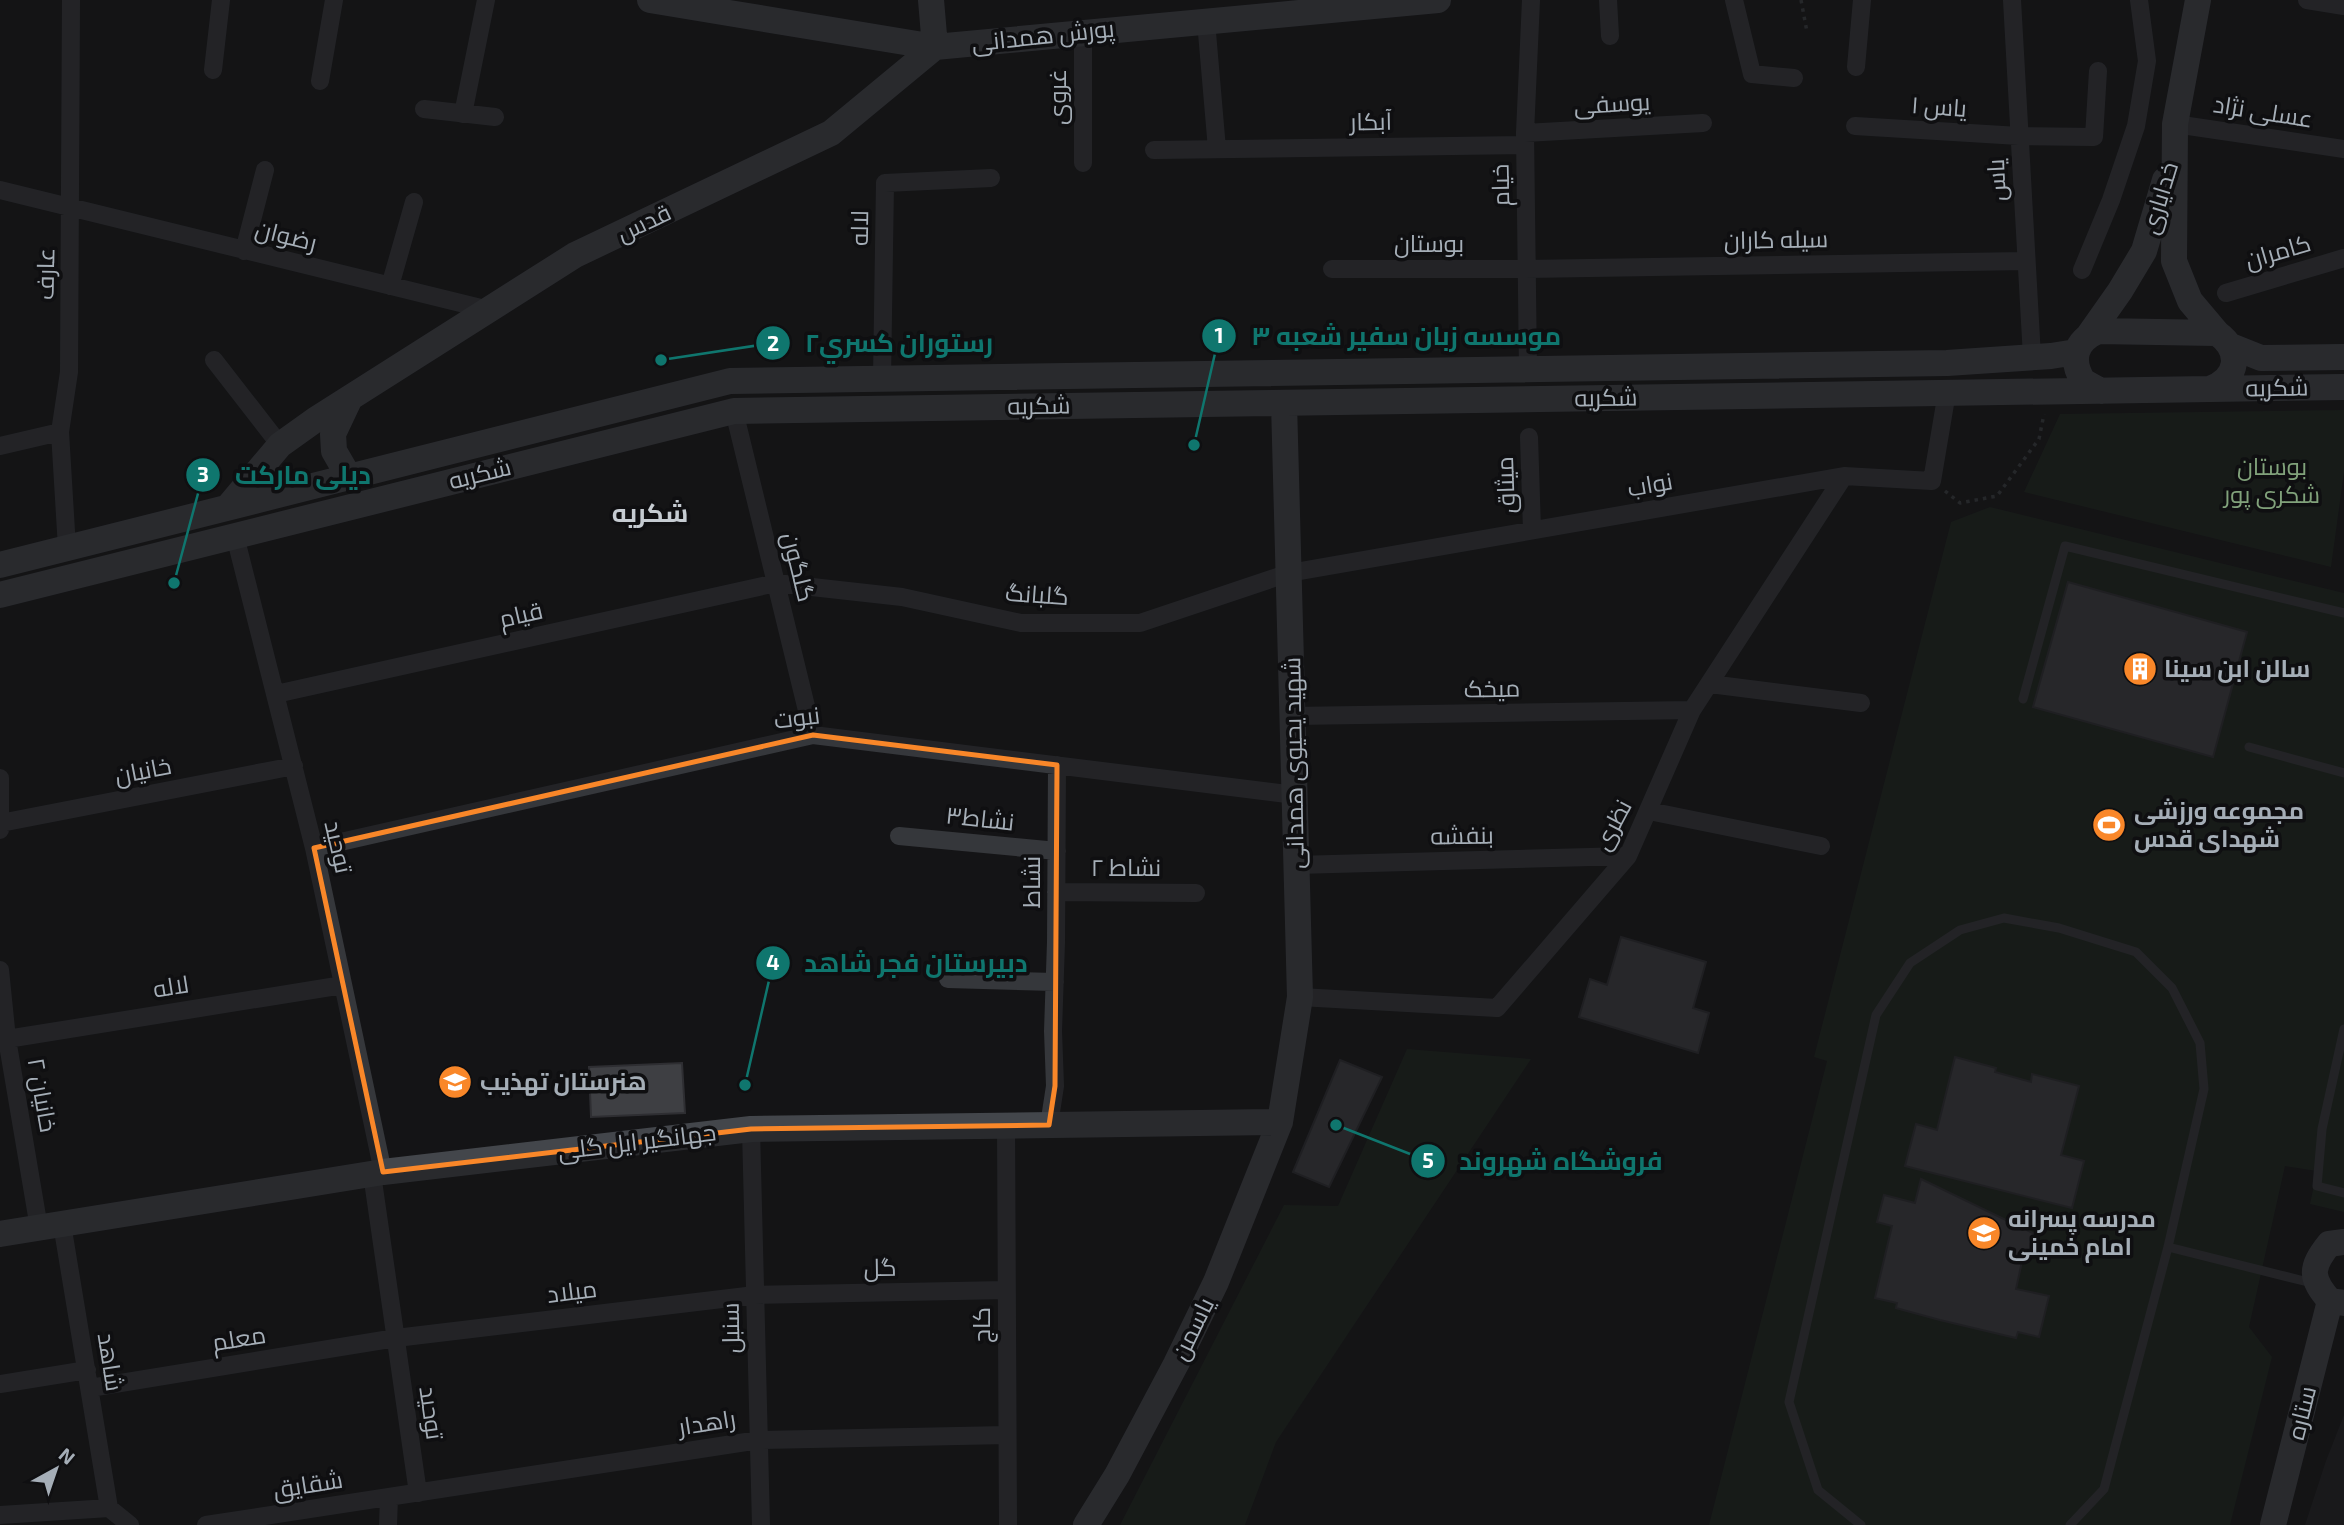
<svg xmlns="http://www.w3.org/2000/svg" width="2344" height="1525" font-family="'Exo 2',Cairo,sans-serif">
<rect width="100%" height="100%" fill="#141416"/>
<!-- built -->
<path fill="#202023" d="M2344,1415V1525H2305L2326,1461Z"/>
<!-- green -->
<path fill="#1c241c" d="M2344,410V472L2331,567L2024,492L2060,414Z
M1990,507L2344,593V1212L2310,1204L2317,1171L2285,1166L2249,1327L2272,1357L2230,1525H1709L1827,1061L1814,1057L1951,522Z
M1407,1049L1531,1059L1276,1442L1245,1525H1120L1284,1205L1338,1206Z"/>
<!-- building -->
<path fill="#3e3f43" stroke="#2e2e32" stroke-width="2" d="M2068,582L2247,632L2213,757L2033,707Z
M1621,937L1706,962L1693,1008L1709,1013L1698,1053L1579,1017L1590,979L1607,985Z
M1955,1057L1996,1068L1995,1072L2031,1082L2032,1074L2079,1086L2061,1155L2084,1161L2072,1208L1905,1166L1916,1124L1937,1130Z
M1340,1060L1382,1077L1329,1187L1293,1172Z
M682,1063L685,1113L591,1117L589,1067Z
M1921,1179L2035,1234L2031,1253L2024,1252L2016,1289L2049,1296L2039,1337L2018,1332L2016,1338L1940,1320L1896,1308L1897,1303L1875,1298L1892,1226L1877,1222L1884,1195L1915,1203Z"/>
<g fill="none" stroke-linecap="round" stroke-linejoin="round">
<!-- path -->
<path stroke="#3b3e42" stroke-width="3.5" stroke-dasharray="3.5 5" stroke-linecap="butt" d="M1801,0L1807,32
M1945,491L1960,503L1997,496L2039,439L2044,414"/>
<!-- lane -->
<path stroke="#35373b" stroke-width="9" d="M2023,699L2065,546L2344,613
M2249,747L2344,773
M2344,1029L2322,1129L2317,1186L2344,1193
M2168,1247L2312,1283
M1861,1525L1818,1490L1789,1402L1876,1015L1910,963L1960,930L2004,918L2059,928L2136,952L2172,988L2200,1043L2204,1089L2168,1247L2104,1489L2070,1525"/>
<!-- street -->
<path stroke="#35373b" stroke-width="18" d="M1608,0L1610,36
M1734,0L1752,74L1794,78
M2012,0L2032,357
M2307,0L2344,6
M1206,21L1217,149
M1856,67L1862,0
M213,70L221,0
M320,81L334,0
M424,109L495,117
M463,114L486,0
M2175,124L2344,149
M1855,126L2019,136L2094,137L2098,71
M1525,133L1703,123
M1154,150L1525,145
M1083,163V32
M0,190L489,310
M244,251L265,170
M1332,269H1526L2025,261
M2082,270L2111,200L2136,126L2147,61L2139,0
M390,286L414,202
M2226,293L2344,258
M214,360L280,445
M1528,369L1525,133L1531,0
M882,379L885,183L991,178
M734,411L813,735
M1529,437L1532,530
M0,446L60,432
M235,536L314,848L383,1172
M67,548L60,432L69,372L71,0
M1710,684L1861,703
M276,694L776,583L902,597L1021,623H1140L1289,573L1844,476L1932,481L1947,392
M1293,716L1692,710
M0,778V830
M1649,811L1821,846
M1,823L294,766
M899,836L1057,851
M314,848L813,735L1295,795
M1296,865L1628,856
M1056,892L1196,893
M0,970L7,1039L39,1228
M948,979L1055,982
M1300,997L1497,1008L1628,856L1692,710L1844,476
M7,1039L343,985
M1006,1125L1008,1525
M1049,1125L1055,1086L1053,1031L1056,942L1057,765
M751,1129L761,1525
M372,1174L418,1493
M62,1224L109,1508
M0,1384L87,1370
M90,1388L396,1338L755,1295L1006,1290
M109,1508L130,1525
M0,1515L109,1508
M206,1525L759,1440L1007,1435
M388,1525L389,1497"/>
<!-- secondary -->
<path stroke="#43464b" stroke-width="26" d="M650,0L935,47L1438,0
M931,0L935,47
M2198,0L2175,124L2174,261L2190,301L2217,333
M2089,335L2120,291L2144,251L2165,180
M2231,346L2261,358L2344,357
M2210,389L2344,387
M349,477L334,451L333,434L350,398
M227,508L280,445L315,420L575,255L831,133L935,47
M0,565L730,381L1947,363L2051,356L2076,352
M0,595L734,411L2210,389C2239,378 2242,351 2217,333L2098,331C2075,341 2070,360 2083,381L2101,391
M0,1234L383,1172L751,1129L1280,1122
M2344,1242L2329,1244C2310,1268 2310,1278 2330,1301L2344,1303
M1086,1525L1117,1475L1176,1364L1216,1282L1280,1122L1300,997L1284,403
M2273,1525L2330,1301"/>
</g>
<!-- marked area -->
<path d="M0 0H2344V1525H0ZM813,735L1057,765L1055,1086L1049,1125L751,1129L383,1172L314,848Z" fill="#141416" fill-opacity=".55" fill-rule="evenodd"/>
<path fill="none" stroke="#f98729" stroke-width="5" stroke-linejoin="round" d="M813,735L1057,765L1055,1086L1049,1125L751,1129L383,1172L314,848Z"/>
<!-- icons -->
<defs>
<g id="building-disc" transform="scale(1.75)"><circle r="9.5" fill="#f98729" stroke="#0f0f11"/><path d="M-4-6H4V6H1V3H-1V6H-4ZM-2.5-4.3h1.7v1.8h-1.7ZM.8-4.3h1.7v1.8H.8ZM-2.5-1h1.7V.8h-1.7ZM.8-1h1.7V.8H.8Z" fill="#fff"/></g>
<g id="stadium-disc" transform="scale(1.75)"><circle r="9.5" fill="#f98729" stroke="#0f0f11"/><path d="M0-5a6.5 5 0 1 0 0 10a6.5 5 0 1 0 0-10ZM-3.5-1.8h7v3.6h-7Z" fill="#fff"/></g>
<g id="school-disc" transform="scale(1.75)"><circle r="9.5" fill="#f98729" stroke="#0f0f11"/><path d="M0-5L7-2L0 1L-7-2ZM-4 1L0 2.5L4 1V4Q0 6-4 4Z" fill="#fff"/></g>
</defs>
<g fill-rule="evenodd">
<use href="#building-disc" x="2140" y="669"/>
<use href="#stadium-disc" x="2109" y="825"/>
<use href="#school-disc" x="455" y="1082"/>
<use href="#school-disc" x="1984" y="1233"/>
</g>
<g text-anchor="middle" stroke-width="7" stroke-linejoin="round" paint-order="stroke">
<!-- street labels -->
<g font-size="24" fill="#a5aeb7" stroke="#0f0f11">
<text transform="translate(1043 36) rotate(-6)" y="8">پورش همدانی</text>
<text transform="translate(1058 97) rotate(-90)" y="8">غروی</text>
<text transform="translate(1612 104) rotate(-3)" y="8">یوسفی</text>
<text transform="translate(1939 107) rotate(4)" y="8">یاس ۱</text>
<text transform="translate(2263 112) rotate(9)" y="8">عسلی نژاد</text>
<text transform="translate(1371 122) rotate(-1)" y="8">آبکار</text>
<text transform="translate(1997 180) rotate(-93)" y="8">یاس</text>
<text transform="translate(1501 185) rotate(-91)" y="8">خیام</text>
<text transform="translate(2160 198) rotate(-73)" y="8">خدایاری</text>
<text transform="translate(644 223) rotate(-25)" y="8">قدس</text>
<text transform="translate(860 228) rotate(-89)" y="8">لاله</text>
<text transform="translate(286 236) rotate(14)" y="8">رضوان</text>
<text transform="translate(1776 240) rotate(-1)" y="8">سیله کاران</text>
<text x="1429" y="252">بوستان</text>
<text transform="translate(2278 252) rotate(-16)" y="8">کامران</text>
<text transform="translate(46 274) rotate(-89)" y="8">عارف</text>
<text transform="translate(2277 388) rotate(-1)" y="8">شکریه</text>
<text transform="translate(1606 398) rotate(-1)" y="8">شکریه</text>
<text transform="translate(1039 406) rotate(-1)" y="8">شکریه</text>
<text transform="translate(480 474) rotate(-14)" y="8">شکریه</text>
<text transform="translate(1506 485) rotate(-92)" y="8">میثاق</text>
<text transform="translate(1650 485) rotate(-10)" y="8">نواب</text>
<text transform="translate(798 567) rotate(76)" y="8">گلگون</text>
<text transform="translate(1037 595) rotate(4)" y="8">گلبانگ</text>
<text transform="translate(521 615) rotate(-13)" y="8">قیام</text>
<text transform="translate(1492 689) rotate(-1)" y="8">میخک</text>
<text transform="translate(797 718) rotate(-7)" y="8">نبوت</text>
<text transform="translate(1294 763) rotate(-91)" y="8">شهید یحیوی همدانی</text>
<text transform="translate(143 771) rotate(-11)" y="8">خانیان</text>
<text transform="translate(980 819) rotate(6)" y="8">نشاط۳</text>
<text transform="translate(1613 825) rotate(-62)" y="8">نظری</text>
<text transform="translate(1462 836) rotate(-1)" y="8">بنفشه</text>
<text transform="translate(338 847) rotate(77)" y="8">توحید</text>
<text x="1126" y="876">نشاط ۲</text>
<text transform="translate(1032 882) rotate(-90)" y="8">نشاط</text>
<text transform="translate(171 987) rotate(-9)" y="8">لاله</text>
<text transform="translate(42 1095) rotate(80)" y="8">خانیان ۲</text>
<text transform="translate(637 1142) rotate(-7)" y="8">جهانگیر ایل گلی</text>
<text transform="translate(880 1268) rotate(-1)" y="8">گل</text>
<text transform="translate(572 1292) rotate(-7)" y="8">میلاد</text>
<text transform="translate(982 1325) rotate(-90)" y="8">کاج</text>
<text transform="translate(731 1328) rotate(-91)" y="8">سنبل</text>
<text transform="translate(1193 1329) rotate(-64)" y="8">یاسمن</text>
<text transform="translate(239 1339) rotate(-9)" y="8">معلم</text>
<text transform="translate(110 1362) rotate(81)" y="8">شاهد</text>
<text transform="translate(431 1413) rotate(82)" y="8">توحید</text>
<text transform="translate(2302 1413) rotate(-76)" y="8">ستاره</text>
<text transform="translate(707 1423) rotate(-9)" y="8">راهدار</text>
<text transform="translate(308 1485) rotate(-9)" y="8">شقایق</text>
</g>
<!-- park labels -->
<g font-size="24" fill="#81a27b" stroke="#0f0f11">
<text x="2272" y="475">بوستان<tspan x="2272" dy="28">شکری پور</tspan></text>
</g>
<!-- poi labels -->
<g font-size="24" font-weight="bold" fill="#a5aeb7" stroke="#0f0f11" text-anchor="start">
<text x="2164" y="677">سالن ابن سینا</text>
<text x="2134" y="819">مجموعه ورزشی<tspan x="2134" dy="28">شهدای قدس</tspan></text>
<text x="480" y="1090">هنرستان تهذیب</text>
<text x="2008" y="1227">مدرسه پسرانه<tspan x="2008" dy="28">امام خمینی</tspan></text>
</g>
<!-- neighbourhood labels -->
<g font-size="26" font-weight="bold" fill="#c6ccd2" stroke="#0f0f11">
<text x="650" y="522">شکریه</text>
</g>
</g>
<!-- callouts -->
<path fill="none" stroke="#0f766e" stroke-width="2.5" d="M1194 445L1219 336M661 360L773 343M174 583L203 475M745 1085L773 963M1336 1125L1428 1161"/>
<g fill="#0f766e" stroke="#0f0f11" stroke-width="2.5">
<circle cx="1194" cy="445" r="7"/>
<circle cx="661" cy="360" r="7"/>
<circle cx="174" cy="583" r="7"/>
<circle cx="745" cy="1085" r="7"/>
<circle cx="1336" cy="1125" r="7"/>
<circle cx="1219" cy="336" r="18"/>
<circle cx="773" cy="343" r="18"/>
<circle cx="203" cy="475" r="18"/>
<circle cx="773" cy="963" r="18"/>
<circle cx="1428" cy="1161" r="18"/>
</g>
<g font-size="21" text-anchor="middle" font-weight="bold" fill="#fff">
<text x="1219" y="343">1</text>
<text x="773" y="351">2</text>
<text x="203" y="482">3</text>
<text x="773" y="970">4</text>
<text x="1428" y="1168">5</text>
</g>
<g font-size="26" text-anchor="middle" font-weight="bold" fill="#0f766e" stroke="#0f0f11" stroke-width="7" stroke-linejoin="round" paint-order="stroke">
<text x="1406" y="345">موسسه زبان سفیر شعبه ۳</text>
<text x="899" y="352">رستوران کسري٢</text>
<text x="303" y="484">دیلی مارکت</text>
<text x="916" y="972">دبیرستان فجر شاهد</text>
<text x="1561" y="1170">فروشگاه شهروند</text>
</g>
<!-- north arrow -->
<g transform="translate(56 1469) rotate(40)" stroke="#0f0f11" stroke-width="5" paint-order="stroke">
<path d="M0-5L12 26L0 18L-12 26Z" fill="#a5aeb7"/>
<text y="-10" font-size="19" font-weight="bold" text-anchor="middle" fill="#a5aeb7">N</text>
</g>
</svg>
